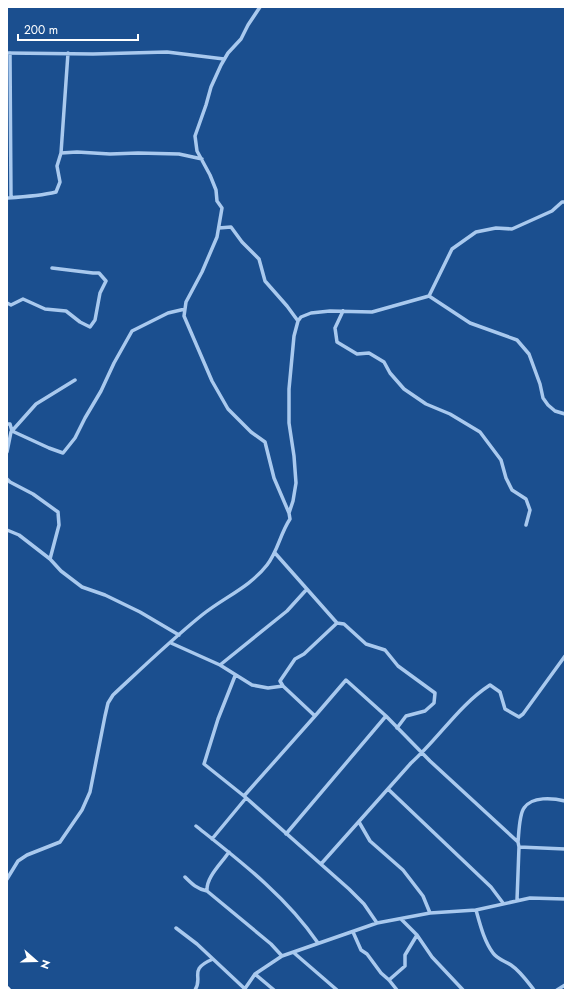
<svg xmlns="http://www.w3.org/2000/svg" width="572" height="997" font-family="Jost,sans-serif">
<rect width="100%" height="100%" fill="#1b4f8f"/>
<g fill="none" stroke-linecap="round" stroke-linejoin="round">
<!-- minor -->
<path stroke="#a9c9ee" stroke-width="3.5" d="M260,7L248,25L241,39L228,53L221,65L211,87L206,105L195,136L197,151L210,175L216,190L217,201L222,208L217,237L202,272L186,302L184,316L212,381L228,409L251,432L265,442L274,478L289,513
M7,53L93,54L167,52L224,59
M10,53L11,198
M61,153L68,53
M7,198C23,197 40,196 56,192L60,182L57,166L61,153L77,152L110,154L138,153L179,154L202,159
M219,228L231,227L242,242L259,259L265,281L287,306L298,321
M429,296L470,323L517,340L529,354L540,384L543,398L548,405L555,411L565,414
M7,303L11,305L23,299L45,309L66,311L80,322L90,327L95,320L100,293L106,281L99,273H93L52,268
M343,311L335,328L337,342L357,354L369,353L384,362L390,373L404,389L426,404L450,414L480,432L501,460L506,478L512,490L526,499L530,510L526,525
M7,424H10L12,431L49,448L63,453L75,438L85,418L101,391L114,363L132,331L168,313L185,309
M7,452L11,432L36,404L75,380
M7,479L10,482L33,494L58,512L59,525L50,559
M7,530L19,535L50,559L61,571L82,587L105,595L140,612L179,635
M275,553L337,623L344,624L366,644L385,650L398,666L435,693L434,703L425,711L406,716L397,728
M171,643L220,665L252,685L268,688L283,686L315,716L244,796
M220,665L287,611L307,589
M235,676L218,719L204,764L244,796L349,889L364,904L377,923
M283,686L280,681L295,659L304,654L337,623
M315,716L346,680L386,716L430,761L518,842L519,847L517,900
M388,789L491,887L503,903
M359,822L370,841L403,870L423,896L430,913
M196,826C240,861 286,896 318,943
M286,834L386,716
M212,839L246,798
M518,842C519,833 519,815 524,808C532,796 553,798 565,801
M519,847L565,849
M229,852C221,864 206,877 207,891L271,944L282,956
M321,864L411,763C439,738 459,705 490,685L500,692L505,709L519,717L523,714L565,656
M185,877C192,884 197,889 207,891
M7,879L18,861L27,855L60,842L82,810L90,792L105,716L108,703L113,695C142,668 171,640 202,615C223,598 250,587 267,565C278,551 280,534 290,519L289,513L293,501L296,483L294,456L289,423V389L294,336L298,321L301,317L311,313L330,311L372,312L429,296L452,249L476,232L496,228L512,229L552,211L562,202H565
M476,910C480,924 484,941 493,953C497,959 505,961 511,965C520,971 527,981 534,990
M401,919L417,935L432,957L463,990
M176,928L197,944L245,989
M353,932L361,950L367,954L381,973L389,980L397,990
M293,952L337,990
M255,974L274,990
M389,980L405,966V955L417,935
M195,990C204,977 187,970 213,959
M244,990L255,974L282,956L377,923L430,913L476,910L530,898L565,899
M557,990L565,985"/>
<!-- trunk -->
<path stroke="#f8faff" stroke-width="6" d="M7,989L8,990"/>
</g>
<!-- border -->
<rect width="572" height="997" fill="none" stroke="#ffffff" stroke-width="16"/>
<!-- north arrow -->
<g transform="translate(36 961) rotate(110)" stroke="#1b4f8f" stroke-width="3" paint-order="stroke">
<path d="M0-3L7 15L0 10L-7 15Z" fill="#ffffff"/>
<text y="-6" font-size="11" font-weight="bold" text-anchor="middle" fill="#ffffff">N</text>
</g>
<!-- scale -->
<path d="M18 34v6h120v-6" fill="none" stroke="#ffffff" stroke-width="2"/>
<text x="24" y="34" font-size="12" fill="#ffffff" stroke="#1b4f8f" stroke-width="3" paint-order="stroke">200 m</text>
</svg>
